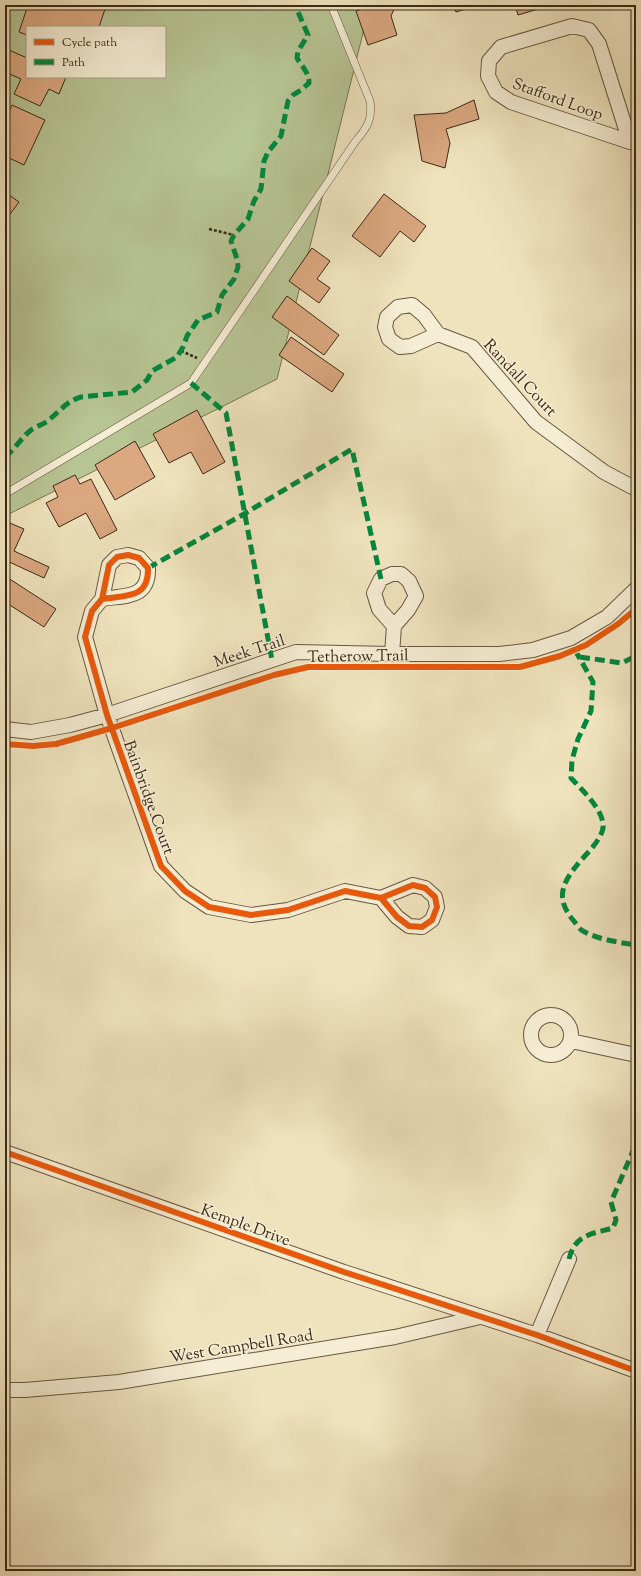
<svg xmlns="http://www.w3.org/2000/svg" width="641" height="1576" font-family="'Sorts Mill Goudy',serif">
<rect width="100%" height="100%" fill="#efe3bd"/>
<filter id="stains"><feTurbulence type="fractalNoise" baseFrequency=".005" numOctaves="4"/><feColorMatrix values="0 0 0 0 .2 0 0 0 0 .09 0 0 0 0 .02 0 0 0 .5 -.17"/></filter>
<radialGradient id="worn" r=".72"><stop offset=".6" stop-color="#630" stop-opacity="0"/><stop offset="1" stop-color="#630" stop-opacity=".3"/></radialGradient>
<!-- green -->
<path fill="#b7c493" stroke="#787654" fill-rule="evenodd" d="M5,5H370L277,379L5,516ZM27,27H165V77H27Z"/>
<!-- building -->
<path fill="#dba880" stroke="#3a2916" d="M28,5H104L106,6L99,27H27V35L19,32Z
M374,5H396L391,16L397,35L368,45L356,11Z
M453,5H479L456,12Z
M515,5H552L518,15Z
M9,50L27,58V77H66L59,94L49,89L40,106L14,94L21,79L5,72V58Z
M474,100L479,119L446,129L450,143L445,168L422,161L414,115L446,113Z
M12,105L45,120L24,165L5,156V120Z
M5,192L19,202L5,221Z
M384,194L426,226L414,242L400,231L380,257L352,236Z
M312,248L330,261L317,279L330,288L319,303L289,281Z
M287,296L339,335L324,355L272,317Z
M291,337L344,374L332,392L279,355Z
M197,410L225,462L203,474L191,452L169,463L153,434Z
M135,441L155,477L115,500L95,465Z
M75,475L80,484L91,479L117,530L100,539L86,513L59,527L46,503L58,497L53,486Z
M5,521L24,529L14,551L49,567L44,578L5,560Z
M5,576L56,609L44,627L5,602Z"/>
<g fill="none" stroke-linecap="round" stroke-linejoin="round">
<!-- lane casing -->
<g stroke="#675840" stroke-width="8">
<path id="lane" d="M5,494L191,383L355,142C367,128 373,119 370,101L331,5"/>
</g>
<!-- street casing -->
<g stroke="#675840" stroke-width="16">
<path id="street" d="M630,142L599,44L589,30L572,26L501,47L489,61L488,76L496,92L511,102L630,142L636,141
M438,334L411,346L400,347L389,339L385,327L387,317L398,307L412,305L424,315L438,334L472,347L536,422L604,472L636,489
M102,599C126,595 149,599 148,568L139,558L128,555L117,557L109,565L102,599L92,611L85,637L107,715L161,866L185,891L209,907L251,915L288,910L345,891L381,898L413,885L425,888L435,897L437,907L432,920L422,927L409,926L397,917L381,898
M392,654L394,626L408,610L416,596L409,581L401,574H392L381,579L374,593L379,609L394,626
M5,729L31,732L70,725L107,715L296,652L392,654H499L533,650L571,638L607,617L636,589
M531 1035a20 20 0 1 1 40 0a20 20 0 1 1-40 0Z
M571,1041L636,1055
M5,1152L344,1272L537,1335L636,1371
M537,1335L569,1259
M5,1390H25L119,1382L395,1337L480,1317"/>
</g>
<!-- path -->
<path stroke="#3a2916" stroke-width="2.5" stroke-dasharray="3 2" stroke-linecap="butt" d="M209,229L234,235
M181,351L197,358"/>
<!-- lane -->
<use href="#lane" stroke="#f5edd4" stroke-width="7"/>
<!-- street -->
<use href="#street" stroke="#f5edd4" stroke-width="14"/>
<!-- quiet -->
<path stroke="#00873e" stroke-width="5" stroke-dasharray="10 5" stroke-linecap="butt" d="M191,383L226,413L272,660
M5,457C15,449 21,438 31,430C37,426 45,424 50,419C61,410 67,401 81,397L132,392L147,380L152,371L177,357L183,347L187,336L198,320L217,312L222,295L234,279L238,267L237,259L231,241L234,235L248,219L254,201L261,189L264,161L268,152L281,136L288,101L293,95L301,90L309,83C309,72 302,67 297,58L298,51L308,35L298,12L299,5
M148,568L244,514L352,449L381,579
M575,650L593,682L591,711L578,739L572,760L571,778C582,790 605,811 603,828C601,841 584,856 577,865C561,885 556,899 573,920C576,923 579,929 583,931C599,940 618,942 636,945
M580,657L622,663L636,656
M569,1259C575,1234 592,1234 613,1228L616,1220L611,1202L636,1144"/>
<!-- cycleway casing -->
<g stroke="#f5edd4" stroke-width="8">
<path id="cycleway" d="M102,599C126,595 149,599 148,568L139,558L128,555L117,557L109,565L102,599L92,611L85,637L107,715L161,866L185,891L209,907L251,915L288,910L345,891L381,898L413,885L425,888L435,897L437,907L432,920L422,927L409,926L397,917L381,898
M5,744L33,746L56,744L112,728L274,675L308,667H520L560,656L586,645L618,624L636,609
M5,1152L344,1272L537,1335L636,1371"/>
</g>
<!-- cycleway -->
<use href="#cycleway" stroke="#e8590c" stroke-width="6"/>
</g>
<g text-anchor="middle" stroke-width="3" stroke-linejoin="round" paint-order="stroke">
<!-- street labels -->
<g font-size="16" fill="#3a2916" stroke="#f5edd4">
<text transform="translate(558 98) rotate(20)" y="6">Stafford Loop</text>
<text transform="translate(521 377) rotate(47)" y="6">Randall Court</text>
<text transform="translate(249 650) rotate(-18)" y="6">Meek Trail</text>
<text transform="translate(358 655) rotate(-1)" y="6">Tetherow Trail</text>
<text transform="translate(150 797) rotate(70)" y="6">Bainbridge Court</text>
<text transform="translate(246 1224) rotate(20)" y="6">Kemple Drive</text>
<text transform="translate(241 1345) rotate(-9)" y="6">West Campbell Road</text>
</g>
</g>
<!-- margin -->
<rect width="641" height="1576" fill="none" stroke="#efe3bd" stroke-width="20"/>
<rect x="6" y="6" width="629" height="1564" fill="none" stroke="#3a2916" stroke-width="2"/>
<rect x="10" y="10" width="621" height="1556" fill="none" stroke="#3a2916"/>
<!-- legend -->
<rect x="26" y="26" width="140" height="52" fill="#f5edd4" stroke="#aa9f88"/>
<rect x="34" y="39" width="20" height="6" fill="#e8590c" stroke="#aa9f88"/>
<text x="62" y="46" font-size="12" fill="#3a2916">Cycle path</text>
<rect x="34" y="59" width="20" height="6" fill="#00873e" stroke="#aa9f88"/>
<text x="62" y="66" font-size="12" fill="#3a2916">Path</text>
<rect width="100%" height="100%" filter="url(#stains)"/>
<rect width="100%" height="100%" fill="url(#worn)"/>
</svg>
